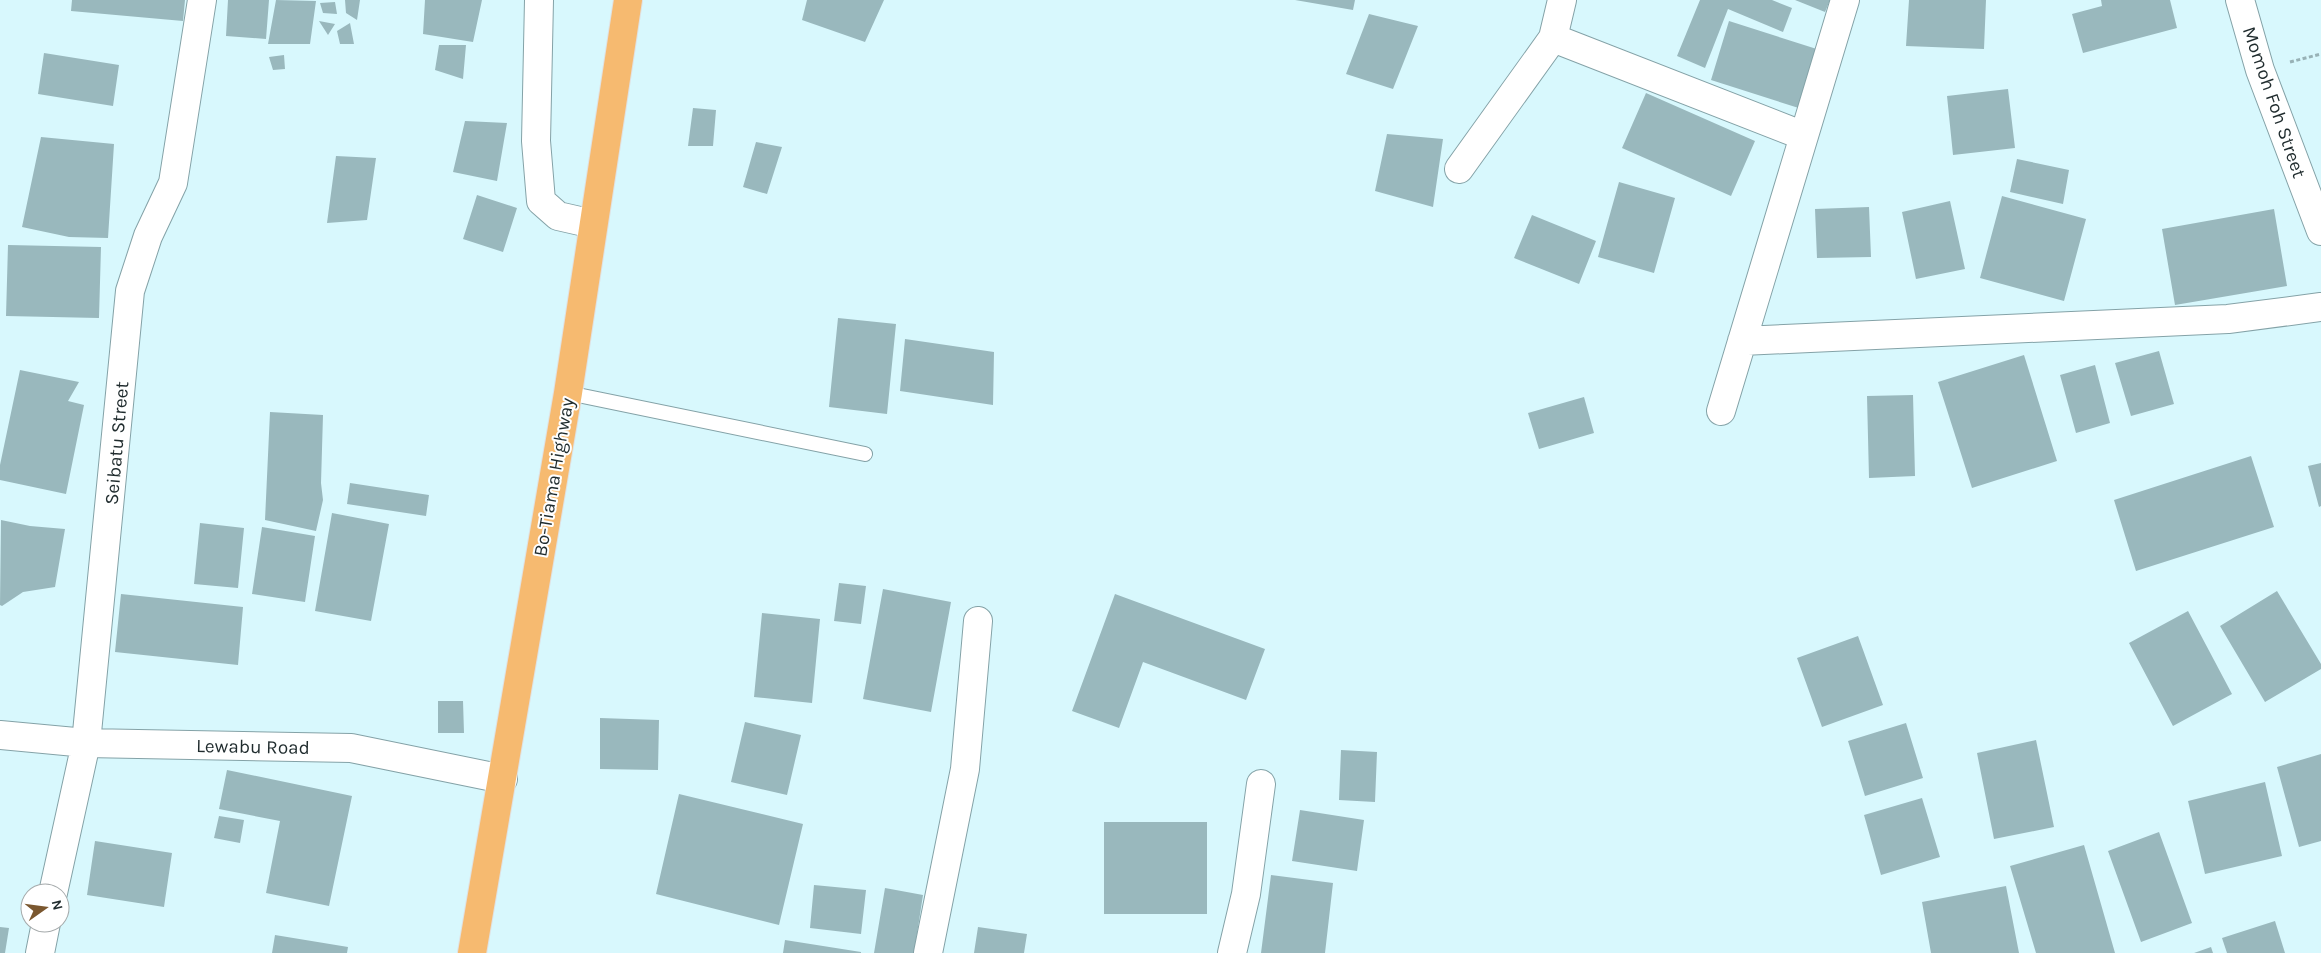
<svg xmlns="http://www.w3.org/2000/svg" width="2321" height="953" font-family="Karla,sans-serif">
<rect width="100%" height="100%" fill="#d8f8fd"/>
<!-- building -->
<path fill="#99b8bd" d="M72,0H185L183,21L71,11Z
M228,0H269L266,39L226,36Z
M276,0L316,1L310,44H268Z
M345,0H360L357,20L346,13Z
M425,0H482L473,42L423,34Z
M807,0H884L865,42L802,20Z
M1295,0H1355L1353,10Z
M1700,0H1772L1792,8L1783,32L1728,9L1705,68L1677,56Z
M1795,0H1830L1825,12Z
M1909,0H1986L1984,49L1906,46Z
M2101,0H2170L2177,28L2083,53L2072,14L2102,6Z
M335,2L337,14L323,13L320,3Z
M1369,14L1418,26L1393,89L1346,74Z
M319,21L335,24L328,35Z
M1729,21L1823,51L1805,110L1711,80Z
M350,23L354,44H340L337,31Z
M439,45H466L463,79L435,70Z
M44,53L119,65L113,106L38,94Z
M284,55L285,69L273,70L269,57Z
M2008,89L2015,148L1953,155L1947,96Z
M1646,93L1755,141L1731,196L1622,148Z
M693,108L716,110L713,146H688Z
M465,121L507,123L497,181L453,172Z
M1387,134L1443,139L1433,207L1375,191Z
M41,137L114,144L108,238L69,237L22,227Z
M756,142L782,147L767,194L743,187Z
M336,156L376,158L367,220L327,223Z
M2017,159L2069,170L2063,204L2010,192Z
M1619,182L1675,198L1654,273L1598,257Z
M477,195L517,208L503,252L463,239Z
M2002,196L2086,219L2064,301L1980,278Z
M1950,201L1965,269L1916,279L1902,212Z
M1869,207L1871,257L1817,258L1815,209Z
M2274,209L2287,286L2175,305L2162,229Z
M1532,215L1596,241L1579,284L1514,258Z
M8,245L101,247L99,318L6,316Z
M838,318L896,324L887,414L829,407Z
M905,339L994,352L993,405L900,391Z
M2159,351L2174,404L2131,416L2115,363Z
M2024,355L2057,461L1972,488L1938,382Z
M2095,365L2110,423L2076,433L2060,375Z
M20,370L79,382L68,401L84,405L66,494L0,480V465Z
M1913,395L1915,476L1869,478L1867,396Z
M1584,397L1594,433L1539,449L1528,413Z
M270,412L323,415L321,483L323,500L316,531L265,520Z
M2251,456L2274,527L2136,571L2114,500Z
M2321,463V506L2319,507L2308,466Z
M350,483L429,495L426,516L347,504Z
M332,513L389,524L371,621L315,611Z
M1,520L30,526L65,529L55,587L23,592L2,606L0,605Z
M200,523L244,528L238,588L194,584Z
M262,527L315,536L305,602L252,594Z
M839,583L866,586L861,624L834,621Z
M883,589L951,602L931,712L863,699Z
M2277,591L2321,664V669L2265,702L2220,626Z
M121,594L243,607L238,665L115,652Z
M1115,594L1265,649L1246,700L1143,662L1119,728L1072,711Z
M2188,611L2232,694L2173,726L2129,643Z
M762,613L820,619L812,703L754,697Z
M1858,636L1883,705L1822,727L1797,658Z
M438,701H463L464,733H438Z
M600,718L659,720L658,770L600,769Z
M745,722L801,735L787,795L731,782Z
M1906,723L1923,778L1865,796L1848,741Z
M2036,740L2054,827L1994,839L1977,753Z
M1341,750L1377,752L1375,802L1339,800Z
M2321,754V841L2299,847L2277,767Z
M227,770L352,796L329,906L266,893L280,821L219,809Z
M2265,782L2282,856L2205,874L2188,801Z
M679,794L803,824L779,925L656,894Z
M1922,798L1940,857L1881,875L1864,815Z
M1300,810L1364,820L1357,871L1292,861Z
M219,816L244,820L240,843L214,838Z
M1104,822H1207V914H1104Z
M2159,832L2192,923L2141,942L2108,851Z
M95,841L172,853L164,907L87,895Z
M2084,845L2115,953H2036L2010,866Z
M1271,875L1333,883L1325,953H1261Z
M814,885L866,890L861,934L810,928Z
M2006,886L2019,953H1931L1922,902Z
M885,888L923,895L914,953H874Z
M2275,921L2285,953H2227L2222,938Z
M0,927L9,928L5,953H0Z
M978,927L1027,934L1024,953H974Z
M275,935L348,947L347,953H272Z
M785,940L861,952V953H783Z
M2211,947L2213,953H2194Z"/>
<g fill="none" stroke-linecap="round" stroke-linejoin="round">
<!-- service casing -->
<g stroke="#84a2a7" stroke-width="16">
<path id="service" d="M568,393L865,454"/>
</g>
<!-- minor casing -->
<g stroke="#84a2a7" stroke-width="30">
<path id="minor" d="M539,0L536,141L541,201L558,216L593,224
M1562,0L1553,38L1804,136
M2240,0L2260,70L2321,231
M1459,169L1553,38
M1742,341L2228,319L2321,307
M1721,411L1845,0
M0,735L86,743L351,748L503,779
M53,893L86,743L130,291L148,236L173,183L202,0
M40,953L46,923
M928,953L965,769L978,621
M1232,953L1246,894L1261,784"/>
</g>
<!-- trunk casing -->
<g stroke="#e0e1e2" stroke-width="30">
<path id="trunk" d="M472,953L568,393L628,0"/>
</g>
<!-- path -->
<path stroke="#98b2b6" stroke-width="3" stroke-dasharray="4 2.5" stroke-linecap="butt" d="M2290,62L2321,54"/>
<!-- service -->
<use href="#service" stroke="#fff" stroke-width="14"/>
<!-- minor -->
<use href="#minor" stroke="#fff" stroke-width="28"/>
<!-- trunk -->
<use href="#trunk" stroke="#f6ba70" stroke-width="28"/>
</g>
<g text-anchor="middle" stroke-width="4" stroke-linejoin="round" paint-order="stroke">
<!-- street labels -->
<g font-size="19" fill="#1f2b2d" stroke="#fff">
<text transform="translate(2275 102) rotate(71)" y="7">Momoh Foh Street</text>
<text transform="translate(116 443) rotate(-85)" y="7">Seibatu Street</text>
<text transform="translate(553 477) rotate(-80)" y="7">Bo-Tiama Highway</text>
<text transform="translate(253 746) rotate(1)" y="7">Lewabu Road</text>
</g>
</g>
<!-- north arrow -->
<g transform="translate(45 908) rotate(76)"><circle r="24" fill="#ffffff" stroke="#a5aaab"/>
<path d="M0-4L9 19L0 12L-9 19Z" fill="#7a572f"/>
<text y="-8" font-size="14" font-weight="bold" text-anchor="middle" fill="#1f2b2d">N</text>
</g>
</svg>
